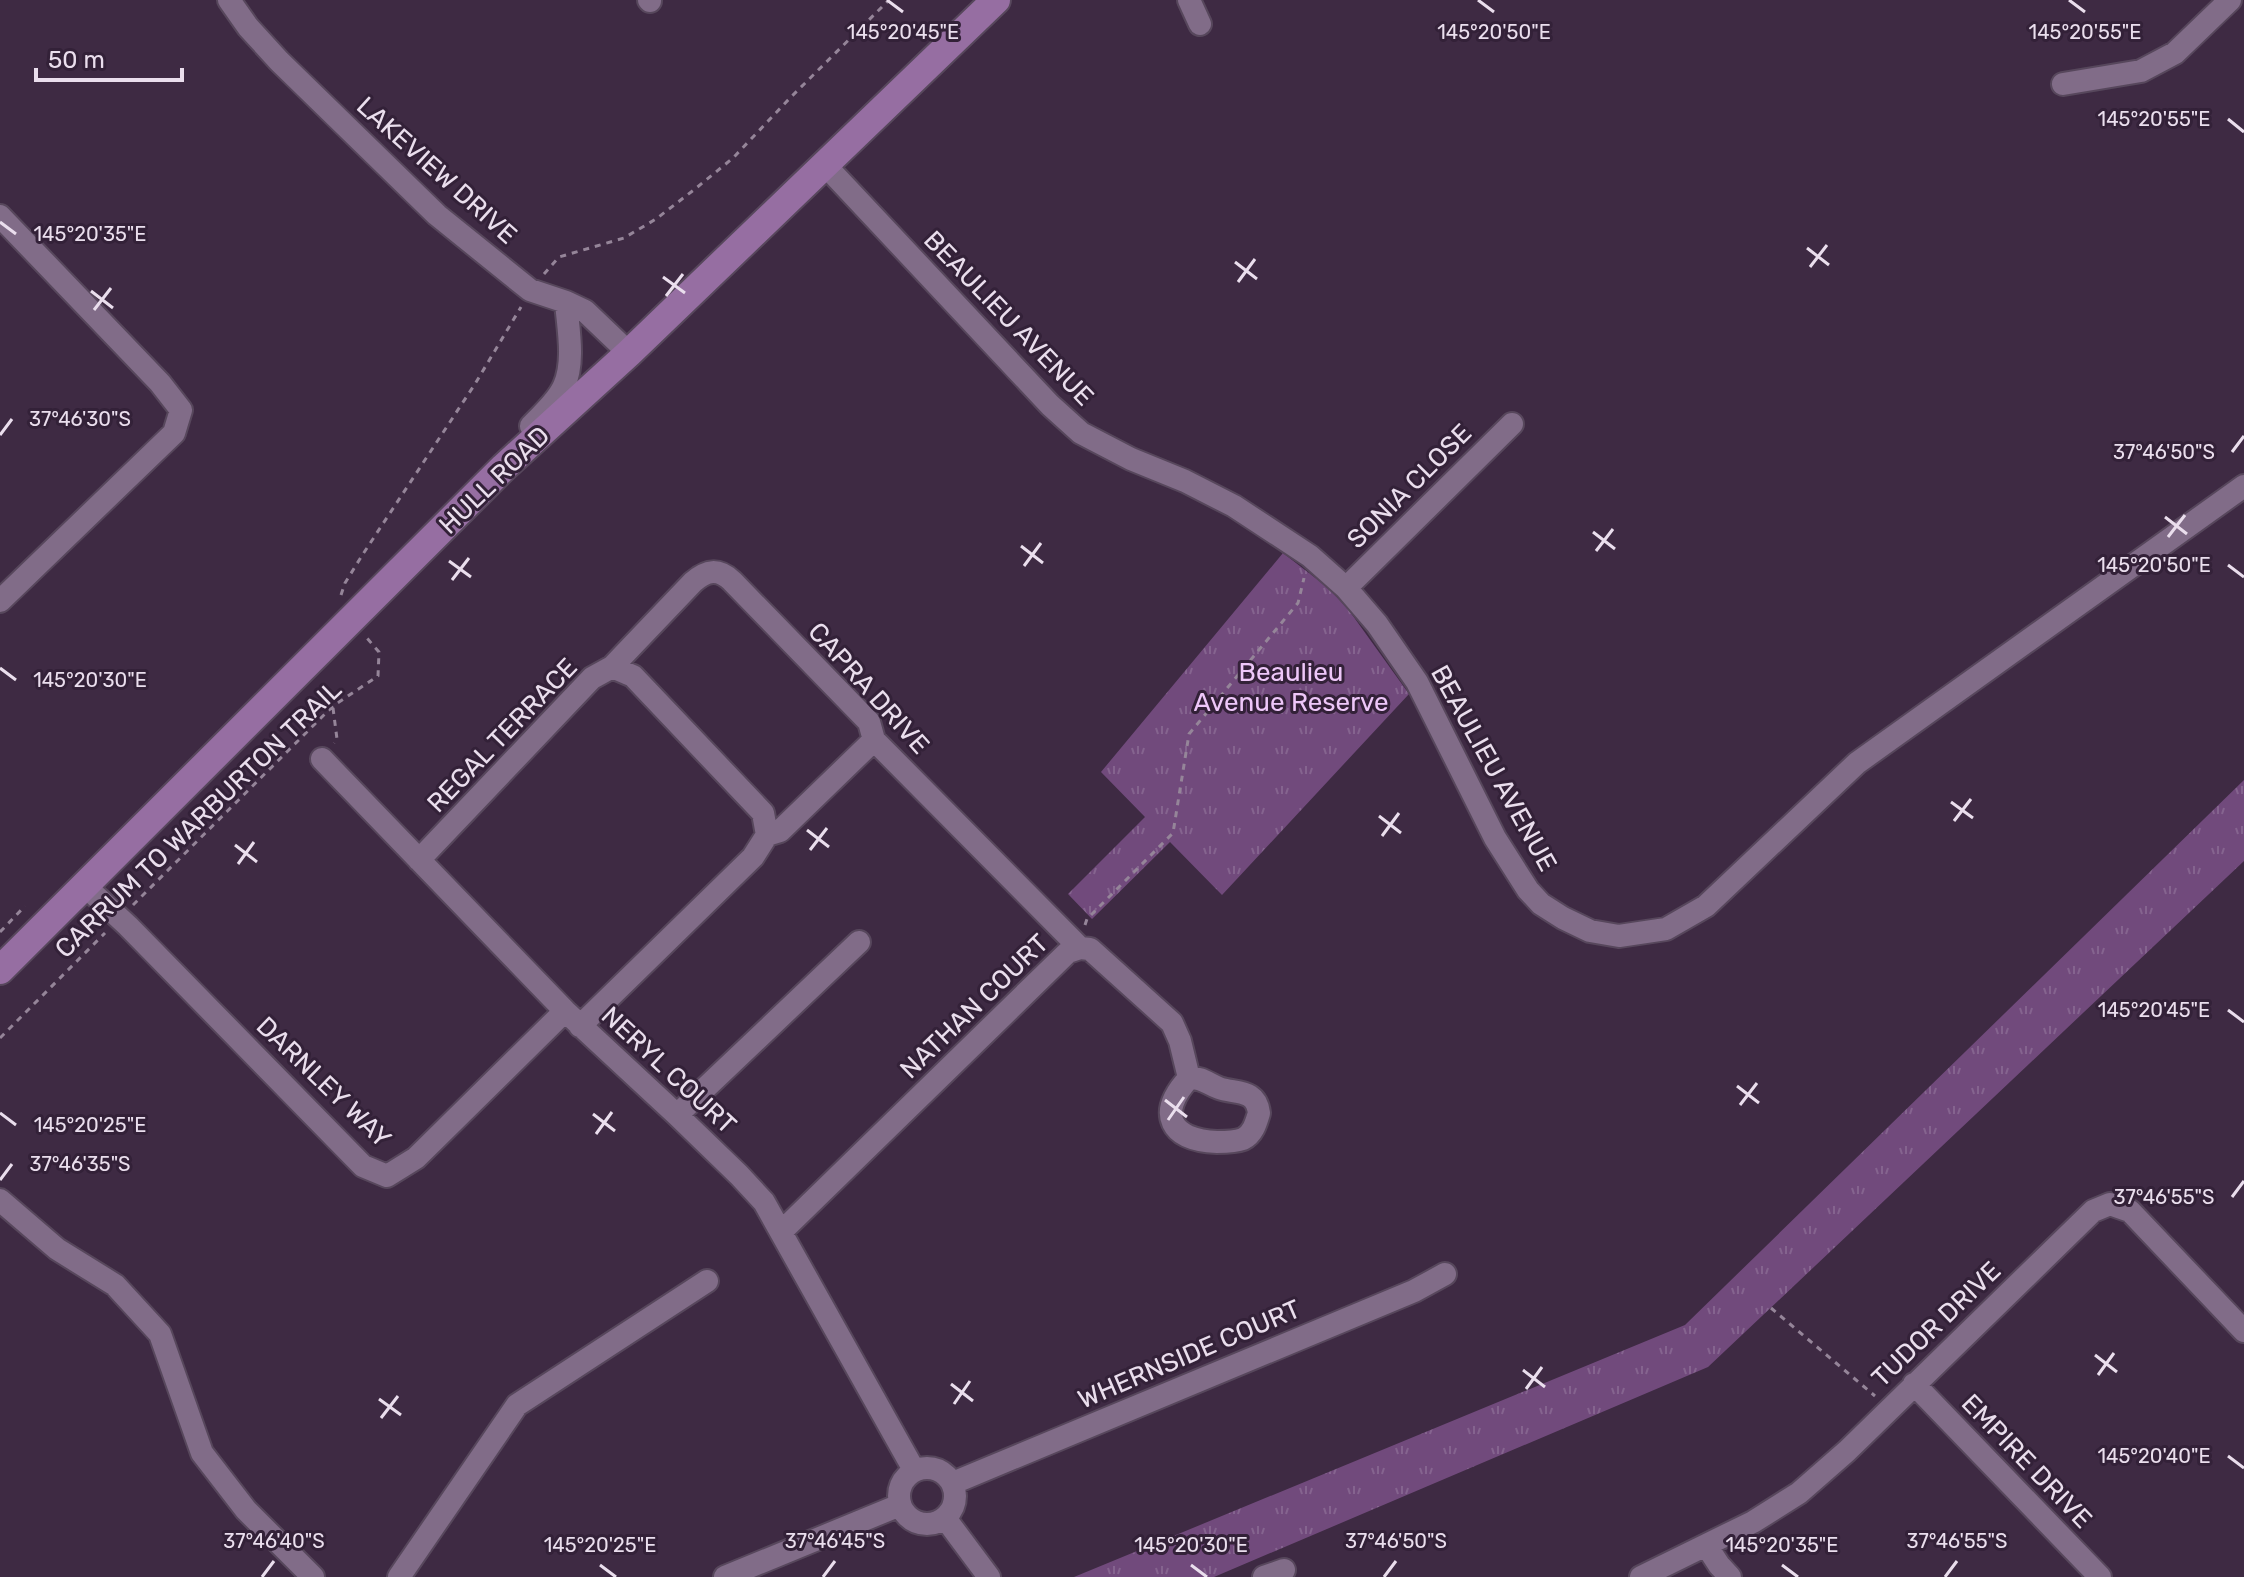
<svg xmlns="http://www.w3.org/2000/svg" width="2244" height="1577" font-family="Rubik,sans-serif">
<defs>
<pattern id="park-tufts" width="24" height="20" patternUnits="userSpaceOnUse" patternTransform="scale(2)"><rect width="24" height="20" fill="#714a7c"/><path d="M3 7l-1-3M5 7V3M7 7l1-3M15 17l-1-3M17 17v-4M19 17l1-3" fill="none" stroke="#85648f"/></pattern>
</defs>
<rect width="100%" height="100%" fill="#3e2a43"/>
<!-- park -->
<path fill="url(#park-tufts)" d="M1283,553L1327,587L1348,609L1409,694L1222,895L1170,842L1092,919L1068,894L1145,817L1101,772Z
M2244,780V861L1708,1367L1214,1577H1074L1685,1325Z"/>
<g fill="none" stroke-linecap="round" stroke-linejoin="round">
<!-- minor casing -->
<g stroke="#57475c" stroke-width="26">
<path id="minor" d="M229,0L248,27L279,61L437,215L530,290L566,302L585,311L629,353
M649,0L650,1
M1189,0L1200,24
M2063,84L2141,71L2175,53L2230,0
M826,166L1050,405L1081,433L1131,459L1185,481L1234,506L1310,556L1346,588L1377,624L1417,682L1495,838L1528,890L1541,904L1563,918L1590,931L1619,936L1666,929L1706,906L1857,763L2244,486
M0,216L160,383L181,410L174,433L0,601
M531,426C542,414 557,402 564,386C575,361 568,328 566,302
M1346,588L1512,424
M612,667L693,582C707,570 718,568 732,581L869,722L874,740L1080,948
M322,759L565,1011L677,1115L739,1175L764,1202L914,1470
M767,835L780,831L874,740
M419,860L592,678L612,667L633,676L763,813L767,835L753,857L580,1026
M85,886L128,926L363,1166L387,1176L416,1158L565,1011
M1189,1078C1202,1077 1208,1084 1219,1088C1235,1094 1256,1088 1259,1113C1256,1123 1253,1134 1243,1139C1235,1142 1226,1142 1217,1142C1170,1140 1156,1114 1189,1078Z
M677,1115L859,942
M0,1200L57,1249L115,1285L160,1334L202,1453L246,1510L313,1577
M781,1232L1068,952L1080,948L1090,949L1172,1023L1180,1041L1189,1078
M1914,1384L2100,1577
M899 1496a28 28 0 1 1 56 0a28 28 0 1 1-56 0Z
M953,1483L1414,1291L1445,1274
M945,1518L989,1577
M1706,1545L1719,1565L1730,1577
M399,1577L517,1405L707,1281
M725,1577L900,1505
M1264,1577L1284,1570
M1641,1577L1753,1522L1799,1493L1847,1451L2093,1211L2110,1204L2130,1211L2244,1331"/>
</g>
<!-- major casing -->
<g stroke="#57475c" stroke-width="32">
<path id="major" d="M0,970L504,467L629,353L996,0"/>
</g>
<!-- path -->
<path stroke="#958599" stroke-width="3" stroke-dasharray="6 6" stroke-linecap="butt" d="M544,274L559,257L624,238L656,219L695,189L733,158L790,98L889,0
M341,595L345,583L363,554L475,384L521,307
M333,708L337,739L334,743
M133,905L333,706L378,676L379,652L366,637
M1085,925L1087,919L1173,833L1189,734L1298,603L1304,578
M0,932L25,906
M0,1038L105,933
M1771,1308L1875,1396"/>
<!-- minor -->
<use href="#minor" stroke="#816c88" stroke-width="22"/>
<!-- major -->
<use href="#major" stroke="#966ea2" stroke-width="28"/>
</g>
<!-- ticks -->
<path fill="none" stroke="#eadeed" stroke-width="3" d="M887,0L903,12M1478,0L1494,12M2069,0L2085,12M2228,119L2244,132M0,222L16,234M1807,248L1829,265M1235,262L1257,279M1810,267L1827,245M663,277L685,293M1238,282L1255,259M91,291L113,308M666,296L683,274M94,310L111,288M0,435L12,419M2232,452L2244,436M2165,517L2187,534M1593,532L1615,549M2168,537L2185,515M1021,546L1043,563M1596,551L1613,529M449,561L471,577M2228,565L2244,577M1024,566L1041,543M452,580L469,558M0,668L16,680M1951,802L1973,818M1379,816L1401,833M1954,821L1971,799M807,830L829,847M1382,836L1399,813M235,845L257,862M810,850L827,828M238,864L254,842M2228,1010L2244,1022M1737,1086L1759,1103M1165,1100L1187,1117M1740,1105L1757,1083M0,1113L16,1125M593,1114L615,1131M1168,1120L1184,1097M596,1134L612,1112M0,1180L12,1164M2232,1197L2244,1181M2095,1355L2117,1372M1523,1370L1545,1387M2098,1375L2114,1353M951,1384L973,1401M1526,1389L1542,1367M379,1399L401,1415M954,1404L970,1381M381,1418L398,1396M2228,1456L2244,1468M600,1565L616,1577M1191,1565L1207,1577M1782,1565L1798,1577M262,1577L274,1561M823,1577L835,1561M1384,1577L1396,1561M1945,1577L1957,1561"/>
<g text-anchor="middle" stroke-width="6" stroke-linejoin="round" paint-order="stroke">
<!-- street labels -->
<g font-size="26" fill="#eadeed" stroke="#332138">
<text transform="translate(437 170) rotate(42)" y="9">LAKEVIEW DRIVE</text>
<text transform="translate(1009 318) rotate(46)" y="9">BEAULIEU AVENUE</text>
<text transform="translate(494 480) rotate(-44)" y="9">HULL ROAD</text>
<text transform="translate(1409 486) rotate(-45)" y="9">SONIA CLOSE</text>
<text transform="translate(869 688) rotate(48)" y="9">CAPRA DRIVE</text>
<text transform="translate(502 735) rotate(-46)" y="9">REGAL TERRACE</text>
<text transform="translate(1494 768) rotate(61)" y="9">BEAULIEU AVENUE</text>
<text transform="translate(198 819) rotate(-44)" y="9">CARRUM TO WARBURTON TRAIL</text>
<text transform="translate(974 1006) rotate(-44)" y="9">NATHAN COURT</text>
<text transform="translate(669 1070) rotate(43)" y="9">NERYL COURT</text>
<text transform="translate(324 1082) rotate(44)" y="9">DARNLEY WAY</text>
<text transform="translate(1936 1324) rotate(-44)" y="9">TUDOR DRIVE</text>
<text transform="translate(1189 1354) rotate(-23)" y="9">WHERNSIDE COURT</text>
<text transform="translate(2027 1461) rotate(46)" y="9">EMPIRE DRIVE</text>
</g>
<!-- park labels -->
<g font-size="26" fill="#eec7f9" stroke="#332138">
<text x="1291" y="681">Beaulieu<tspan x="1291" dy="30">Avenue Reserve</tspan></text>
</g>
</g>
<g font-size="20" text-anchor="middle" fill="#eadeed" stroke="#332138" stroke-width="6" stroke-linejoin="round" paint-order="stroke">
<text x="903" y="39">145°20'45"E</text>
<text x="1494" y="39">145°20'50"E</text>
<text x="2085" y="39">145°20'55"E</text>
<text x="2154" y="126">145°20'55"E</text>
<text x="90" y="241">145°20'35"E</text>
<text x="80" y="426">37°46'30"S</text>
<text x="2164" y="459">37°46'50"S</text>
<text x="2154" y="572">145°20'50"E</text>
<text x="90" y="687">145°20'30"E</text>
<text x="2154" y="1017">145°20'45"E</text>
<text x="90" y="1132">145°20'25"E</text>
<text x="80" y="1171">37°46'35"S</text>
<text x="2164" y="1204">37°46'55"S</text>
<text x="2154" y="1463">145°20'40"E</text>
<text x="274" y="1548">37°46'40"S</text>
<text x="835" y="1548">37°46'45"S</text>
<text x="1396" y="1548">37°46'50"S</text>
<text x="1957" y="1548">37°46'55"S</text>
<text x="600" y="1552">145°20'25"E</text>
<text x="1191" y="1552">145°20'30"E</text>
<text x="1782" y="1552">145°20'35"E</text>
</g>
<!-- scale -->
<path d="M36 68v12h146v-12" fill="none" stroke="#eadeed" stroke-width="4"/>
<text x="48" y="68" font-size="24" fill="#eadeed" stroke="#332138" stroke-width="6" paint-order="stroke">50 m</text>
</svg>
